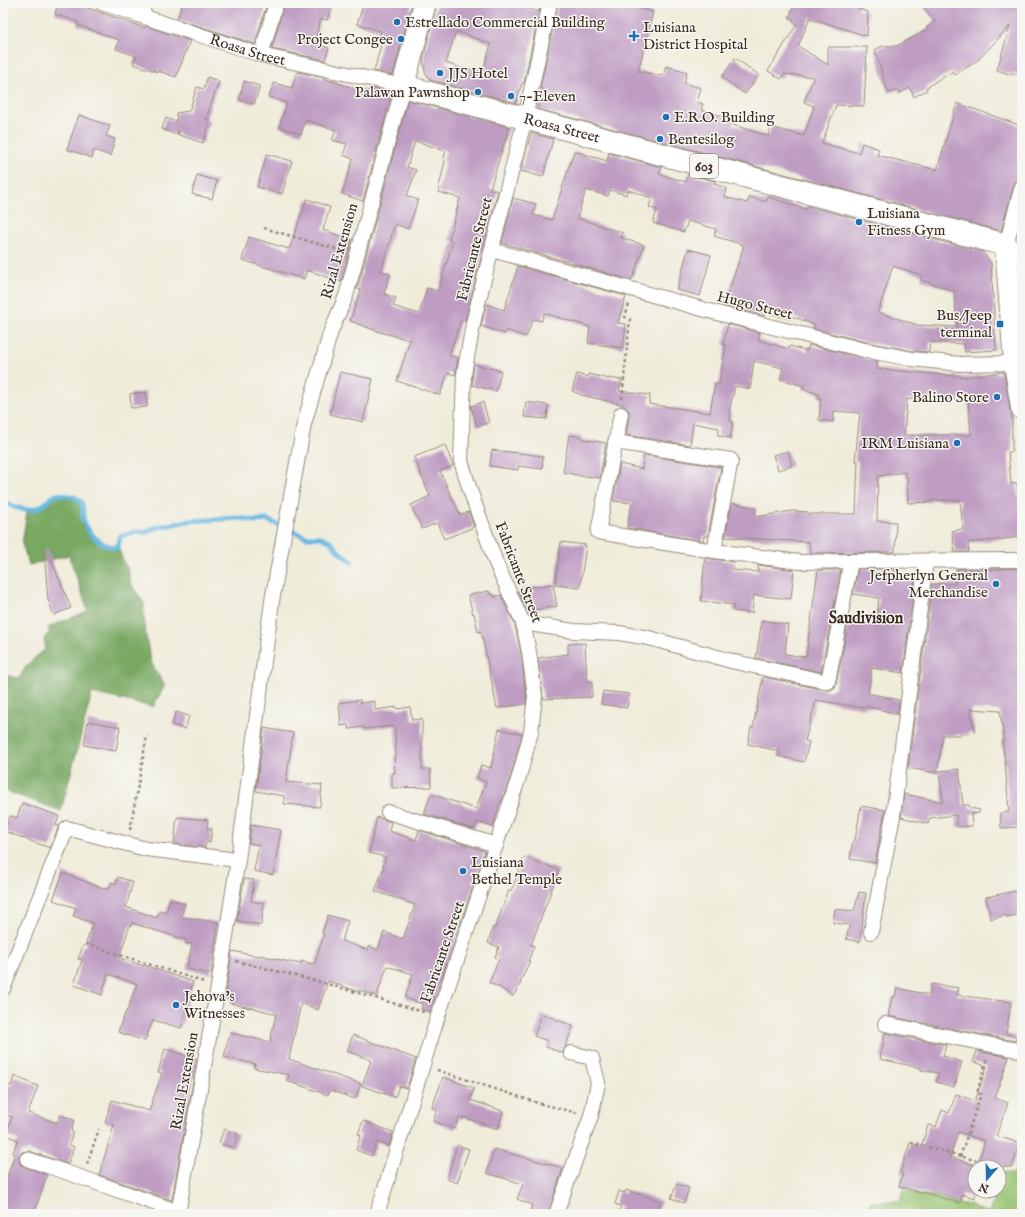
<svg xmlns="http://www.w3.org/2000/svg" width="1025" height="1217" font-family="'IM FELL English',serif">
<rect width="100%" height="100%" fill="#f6f6f2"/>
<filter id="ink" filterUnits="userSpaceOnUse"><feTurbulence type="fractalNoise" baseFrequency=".025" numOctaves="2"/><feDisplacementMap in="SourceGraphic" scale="8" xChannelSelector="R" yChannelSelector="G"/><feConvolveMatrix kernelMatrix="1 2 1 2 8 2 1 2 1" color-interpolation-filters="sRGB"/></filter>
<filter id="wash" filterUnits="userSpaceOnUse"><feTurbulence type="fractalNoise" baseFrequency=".012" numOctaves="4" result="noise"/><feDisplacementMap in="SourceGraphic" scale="16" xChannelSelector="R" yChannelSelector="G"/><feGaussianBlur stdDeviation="0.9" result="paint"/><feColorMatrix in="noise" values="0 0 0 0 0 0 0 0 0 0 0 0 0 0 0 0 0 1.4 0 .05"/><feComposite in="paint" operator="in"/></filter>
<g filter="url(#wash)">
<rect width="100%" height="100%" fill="#f0ecda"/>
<!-- green -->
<path fill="#96c26f" stroke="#687646" d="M1022,1144V1214H864L863,1210L872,1202L901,1201L904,1189L921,1196H937L962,1205L970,1204L976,1209L989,1213L996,1191H999V1183L1002,1172L1014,1174Z"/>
<!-- forest -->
<path fill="#78a862" stroke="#5a6940" d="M62,494C68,495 75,496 79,500C85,505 82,512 83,518C85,529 96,541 106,545C109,547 115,547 118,547L124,563L128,569L131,584L144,603C143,619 147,651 153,666C156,672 161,679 165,685L153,707L92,693L61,811L3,790V676L6,675L16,678L20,677L27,665L45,649L44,638L49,633V627L88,611L69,555L29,565L22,544L27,511L40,507L51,497Z"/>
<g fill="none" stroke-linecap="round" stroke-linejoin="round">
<!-- stream -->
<path stroke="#67b7e2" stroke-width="5" d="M3,500C13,508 28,513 40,507C53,499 53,490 72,497C74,497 79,499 80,501C85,505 82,513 83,518C85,529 96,541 106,545C110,547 115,547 118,547L120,536L135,532H147L154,528L188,521L241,518L255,521L267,520L306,537H321L330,541L339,552L352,562"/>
</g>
<g id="blocks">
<!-- building -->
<path fill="#bf9dc3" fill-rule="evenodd" d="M58,3H74L145,28L146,26L190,41L176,77L158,71V72L133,64L136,56L116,49L119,40L77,25L78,22L55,14Z
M183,3H267L255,44L177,19Z
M284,3H330V6H331L327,20L321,19L314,44L329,48L325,60L272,49Z
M364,3H412L393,75L374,71L382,41L378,40L381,31L357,24Z
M437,3H513L539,12L540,3H541L524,83H522L516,103L430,80L425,72L423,59ZM456,31L491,44L483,71L461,68L446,63Z
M558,3H617L653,12L638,71L663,76L666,66L687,72L684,83L701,88L697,102L703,104L701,110L735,120L733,125L768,136L771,127L804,136L814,106L804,102L814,77L784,74L781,79L768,71L797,24L793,22L794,20L789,18L795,3H860L858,9L868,12L867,36L810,18L798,46L828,65V47H867L864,106L836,105L822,143L859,153L862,143L879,149L877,155L937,170L957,103L1022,126V156L1001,231L537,109L543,89L540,88Z
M920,3H1022V76L1012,73V75L997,70L1010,26L978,60L955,75L953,71L946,76L945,75L926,88L927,90L914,97L910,88L900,93L899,90L888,93L875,50L883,46H898H897L928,29L927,27L935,21Z
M735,58L759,75L745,94L722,77Z
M297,72L320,77L365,92L366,90L369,91L370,88L392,92L363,201L342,194L353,159L343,155L347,144L332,140L336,130L306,120L301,134L279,127L287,103L269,97L274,83L292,88Z
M207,77L219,81L206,119L210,120L203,143L179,135L178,131L177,135L162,129L166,118L177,122L176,113L189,111L197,87L204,89Z
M244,81L260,86L254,104L239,100Z
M408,100L509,127L490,189L498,191L465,321L461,320L449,355L458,358L455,375L448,373L440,395L397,381L410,340L380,332L350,321L361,290L357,289ZM415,141L446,151L443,161H445L438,192L460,198L449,240L453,241L438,291L427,288L419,314L393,306L396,298L384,294L390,274L381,271L395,224L408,229L418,200L407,196L416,170L407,167Z
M79,115L110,126L106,136L115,139L110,156L94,150L92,158L67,149Z
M531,133L553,139L543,177L521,171Z
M574,151L607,161L609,153L662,167L659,174L686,182L688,174L715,181L714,184L727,188L725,197L747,203L750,197L766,202L768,197L806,209L807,206L983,252L991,263L996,350L965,352L964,344L930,342L929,352L913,351L866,342L814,329L815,325L791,316L790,319L766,312L765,316L724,306L744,245L714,236L716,229L688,221L684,232L653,223L657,210L649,207L652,198L628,190L626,195L610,190L608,196L586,190L577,218L623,233L621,238L644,245L633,277H632L631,280L502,243L513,198L536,204L533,215L552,220ZM893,266L922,275L921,280L954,291L957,327L917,325L878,312Z
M267,154L292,161L282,194L257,187Z
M197,175L217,181L212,199L192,194Z
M307,199L330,207L323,230L352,240L341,282L307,270L304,279L242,260L249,237L289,249Z
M688,249L711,255L700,296L677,290Z
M518,266L626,296L618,323L626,324L623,348L588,343L590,327L544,313L542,321L533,319L526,337L506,330L505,334L481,326L486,304L504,310Z
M728,324L760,333L758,340L789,349L790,346L807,351L809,345L877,361V369L966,377L1004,372L1010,410L1012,414V452H1008L1011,484L1017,483L1018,497H1022V537L968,543L969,552H955L952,531L963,529L960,500H931V502L908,503L907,476H905V472L878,476L877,521L896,522L895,552L810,553L809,542L725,537L732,503L756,508L755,517L792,511L808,512V514H856L858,461H855L860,413L834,411L833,422L819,420L821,398H818L819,394L803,389L804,386L780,379L783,368L754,361L750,389L735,386L729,412L731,413L730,421H733L730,438L718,436L719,428L693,423L690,445L626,435L629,415V411L624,406V405L582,395L572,391L577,374L588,377L589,374L609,379V378L622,380L619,391L650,395L649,404L710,413L715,384H719L726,345H723ZM938,398L968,400L971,435H904L907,399L938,401Z
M474,364L501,371L496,391L472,385Z
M340,372L373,379L363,422L330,414Z
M146,392L147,407L131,408L130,394Z
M483,402L489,423L477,426L471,406Z
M526,402L548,405L547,419L524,417Z
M569,435L582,437L581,439L606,443L600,478L586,476V477L563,472Z
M445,445L453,466L440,471L460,515L469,512L474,527L444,539L437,523L422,529L411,505L430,496L414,457Z
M492,450L543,456L542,469L518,466V470L490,466Z
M788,451L792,466L778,470L773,455Z
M644,455L721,467L708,536H704L703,541L627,528L632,503L613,501L620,464L642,469Z
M561,542L586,545L580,588L555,585Z
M47,549L71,608L54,615L48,600L44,550Z
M705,558L734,562L732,570L758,572V565L794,570L791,599L754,595L752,613L733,611L734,605L701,601Z
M1022,568V827L1001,828L1000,813L1009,812L1005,762L1002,741L1004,740L1000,711L970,709L975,732L960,735H943L937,773L908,768L932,584H955V575H958L957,569H972V570Z
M858,569H895V576L915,578L903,673L872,668L868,693L899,700L898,714L865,706L864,708L816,700L805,741L809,742L804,762L778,756L779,751L748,744L751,727L753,728L763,677L826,690H831L835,687L836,684L849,619L876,624L879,598L853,594Z
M818,570H841L821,672L756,658L762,620L788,625L785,654L806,657Z
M553,584L557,606L527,611L518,591L526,588Z
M489,591L490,595L494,594V597L501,595L515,625L521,653L526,696V704L497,708L481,631L478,632L474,613L473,614L468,595Z
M585,643L587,681H592V697L543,699L538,658L568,654V644Z
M603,691L629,694L627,708L601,704Z
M360,700V703L375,701V710L397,707V709L410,707L412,720L422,719V769H430L431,787L392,788V773H395L394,756H396L395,726L364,729V727L349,729L348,725L341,726L339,703Z
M176,712L189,716L185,729L172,725Z
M88,721L120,727L116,751L84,745Z
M264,728L293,733L286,782L322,785L320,807L284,804V796L256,791Z
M499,729L522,734L511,775L501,803H500L493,827L477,822L474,829L424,814L431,794L476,809L486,782L477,778L481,765L491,768Z
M959,769L963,805H969L970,808L980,810L979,813L971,814L972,826L957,827L956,815L930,818L928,824L901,817L904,794L943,802L939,771Z
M22,803L59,816L56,825L59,826L50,848L4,831L10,816L17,818Z
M861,806L885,810L875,863L850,859L853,840H855Z
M177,817L208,820L207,829H212L210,843L206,842L205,848L174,844Z
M377,817L391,822L389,831L416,840L419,830L485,851L430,1012L421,1009L423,1004L405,998L413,974L387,966L377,996L359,990V992L328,981L318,1010L301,1003L289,1059L361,1084L355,1099L330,1090L328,1095L287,1081L289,1075L254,1068L255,1064L224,1057L230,1033L270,1042L276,1014L250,1007V1008L230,1003L231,999L225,997L232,951L252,955L260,956V955L289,962L301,964V961L313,964L314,963H315L324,934L322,933L328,915L348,921L342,941L368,950L369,946L378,950L384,932L403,939L415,905L375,891L384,867L383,866L386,857L369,853Z
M251,825L281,830L273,875L254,871L259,845L249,843Z
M524,857L559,870L531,945L534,946L528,961H530L520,982L521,983L513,996L501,988L489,983L499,959L495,957L499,947L488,943L493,927L495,928L509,890L511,891Z
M63,873L105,889H109L112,882L116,884L118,877L133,882L126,907L157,918L160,911L166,913L170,899L185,904L181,917L218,922L211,974L187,969L192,944L185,943L186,940L132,923L131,926L130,925L119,958L144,966V965L193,982L181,1028L153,1020L145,1041L118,1032L126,1011H127L137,984L108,974L102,995L74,985L82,960L78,959L83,946H85L93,923L73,916L76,908L53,900Z
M244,879L254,880L251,901L264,903L261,925L237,921Z
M1016,891L1021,914L1007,917L1006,915L991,919L986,897Z
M859,892L866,893L860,942L846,939L850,925L833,923L835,909L854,911Z
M931,984L959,988L957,995L1011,1002L1006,1034L1017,1036L1015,1041L888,1016L892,997H895L897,988L929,995Z
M542,1014L573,1026L563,1053L546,1047L548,1041L534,1036Z
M885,1033L946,1045L943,1056L962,1062L954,1087L936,1082L939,1073L921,1070V1068L880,1059Z
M353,1035L416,1059L407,1088L399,1086L395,1097L362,1086L371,1060L347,1051Z
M165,1049L197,1059L172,1200L99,1175L114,1125L105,1122L112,1100L149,1111L162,1073L158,1072Z
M977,1051L1009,1057L995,1098L1008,1103L996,1136L1020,1143L1012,1167H977L985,1141L958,1132L950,1157L975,1165V1198L962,1194L960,1203L922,1192L921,1193L899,1186L903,1174L900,1173L910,1143L921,1147L928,1125L936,1127L942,1110L949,1113L956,1094L975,1101L987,1066L973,1062Z
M14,1076L38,1086L28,1113L57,1123L60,1115L74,1120L71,1131L73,1132L69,1145L74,1147L68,1164L29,1151L22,1152L19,1156V1161L21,1165L47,1175L34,1214H3V1189L15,1154L13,1153L18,1140L6,1135L12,1117L3,1114V1084L11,1086Z
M443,1077L474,1088L470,1100L503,1111L498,1129L463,1117V1119L459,1118L455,1129L433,1121L437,1110L432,1108Z
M363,1121L393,1132L389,1146L377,1142L372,1156L356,1150L361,1135L358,1134Z
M224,1129L238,1134L234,1148L219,1143Z
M457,1145L469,1149L457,1183L447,1179Z
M494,1149L563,1168L548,1214H529L532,1205L517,1199L523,1184L487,1173Z
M677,1184L689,1188L684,1203L671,1198Z
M626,1190L661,1201L656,1214H618L621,1206L615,1204L619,1191L625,1193Z"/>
</g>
</g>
<g filter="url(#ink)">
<use href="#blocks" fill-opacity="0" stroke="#968b7c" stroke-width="1"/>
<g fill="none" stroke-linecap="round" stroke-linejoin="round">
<!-- minor casing -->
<g stroke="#968b7c" stroke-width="16">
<g id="minor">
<path id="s1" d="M102,3L261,55L403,86L346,296L331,331L304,424L272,601L238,860L218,987L178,1214"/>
<path d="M141,16L145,3"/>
<path d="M261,55L276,3"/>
<path d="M1022,186L1006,245L1022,250"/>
<path d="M492,250L713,312L864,350L912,359L960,364L1015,363"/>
<path d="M621,414L598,532L714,551L800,562L851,561"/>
<path d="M615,442L731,460L714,551"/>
<path d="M523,623L574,631L619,633L649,638L735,662L828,682L851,561L1022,560"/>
<path d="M388,812L496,845"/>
<path d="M871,932L893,816L926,561"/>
<path d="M3,989L67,828L146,849L238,860"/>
<path d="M885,1024L1022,1051"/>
<path d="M27,1159L83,1178L179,1212"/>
<path d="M377,1214L438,1016L519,777L531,732L535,696L529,652L523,623L496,563L471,493L461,461L464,374L474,319L525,118L550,3"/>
<path d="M556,1214L591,1116L598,1083L592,1058L571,1053"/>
</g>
</g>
<!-- primary casing -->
<g stroke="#968b7c" stroke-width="24">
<g id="primary">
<path id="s2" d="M425,3L403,86L1006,245L1015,363L1022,408"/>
</g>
</g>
<!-- path -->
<path stroke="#968b7c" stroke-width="2.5" stroke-dasharray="3 3" stroke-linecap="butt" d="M264,228L343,251
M622,399L630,319L625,317L629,304
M130,830L147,735
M86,944L204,982
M236,961L324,983L424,1012
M437,1070L538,1103L577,1113
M911,1142L995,1166
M960,1157L981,1094L977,1093L987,1059
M87,1164L99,1129"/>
<!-- minor -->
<use href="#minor" stroke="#fff" stroke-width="14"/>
<!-- primary -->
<use href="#primary" stroke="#fff" stroke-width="22"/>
</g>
</g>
<!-- markers -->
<g fill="#1f6fb2" stroke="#f6f6f2" stroke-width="1.5">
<circle cx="397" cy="22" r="4"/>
<path d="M632 30h4v4h4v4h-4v4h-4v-4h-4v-4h4z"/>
<circle cx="401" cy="39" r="4"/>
<circle cx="440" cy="73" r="4"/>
<circle cx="478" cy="92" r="4"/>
<circle cx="511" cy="96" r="4"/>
<circle cx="666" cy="117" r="4"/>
<circle cx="660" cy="139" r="4"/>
<circle cx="859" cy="222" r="4"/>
<rect x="996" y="320" width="8" height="8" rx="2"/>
<circle cx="997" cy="397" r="4"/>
<circle cx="957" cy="443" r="4"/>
<circle cx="996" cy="584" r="4"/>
<circle cx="463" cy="871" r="4"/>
<circle cx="176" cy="1005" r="4"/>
</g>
<g text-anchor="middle" stroke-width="3" stroke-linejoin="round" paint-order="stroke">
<!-- shield labels -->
<rect fill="#f6f6f2" stroke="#73675e" stroke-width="1" x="690" y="154" width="28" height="24" rx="3"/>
<g font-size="14" font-weight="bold" fill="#3b2a1e">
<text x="704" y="171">603</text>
</g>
<!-- poi labels -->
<g font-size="15" fill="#3b2a1e" stroke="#f6f6f2" text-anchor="start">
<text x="405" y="27">Estrellado Commercial Building</text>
<text x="643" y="32">Luisiana<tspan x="643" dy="17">District Hospital</tspan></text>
<text x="393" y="44" text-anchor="end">Project Congee</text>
<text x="448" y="78">JJS Hotel</text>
<text x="470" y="97" text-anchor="end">Palawan Pawnshop</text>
<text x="519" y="101">7-Eleven</text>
<text x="674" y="122">E.R.O. Building</text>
<text x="668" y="144">Bentesilog</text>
<text x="867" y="218">Luisiana<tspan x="867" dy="17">Fitness Gym</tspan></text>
<text x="992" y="320" text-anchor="end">Bus/Jeep<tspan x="992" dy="17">terminal</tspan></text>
<text x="989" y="402" text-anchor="end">Balino Store</text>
<text x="949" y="448" text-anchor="end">IRM Luisiana</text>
<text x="988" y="580" text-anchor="end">Jefpherlyn General<tspan x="988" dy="17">Merchandise</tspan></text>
<text x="471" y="867">Luisiana<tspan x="471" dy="17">Bethel Temple</tspan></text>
<text x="184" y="1001">Jehova's<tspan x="184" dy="17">Witnesses</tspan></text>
</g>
<!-- street labels -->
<g font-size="15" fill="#3b2a1e" stroke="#f6f6f2">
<text dy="5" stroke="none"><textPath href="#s1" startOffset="153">Roasa Street</textPath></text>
<text dy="5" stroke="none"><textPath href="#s2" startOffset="250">Roasa Street</textPath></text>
<text transform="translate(474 249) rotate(-76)" y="5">Fabricante Street</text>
<text transform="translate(339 251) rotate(-74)" y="5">Rizal Extension</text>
<text transform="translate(755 305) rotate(14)" y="5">Hugo Street</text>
<text transform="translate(519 572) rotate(69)" y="5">Fabricante Street</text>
<text transform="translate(442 952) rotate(-71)" y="5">Fabricante Street</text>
<text transform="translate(184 1081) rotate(-80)" y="5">Rizal Extension</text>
</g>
<!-- neighbourhood labels -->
<g font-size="16" font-weight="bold" fill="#3b2a1e" stroke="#f6f6f2">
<text x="866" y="623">Saudivision</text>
</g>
</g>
<!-- margin -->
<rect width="1025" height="1217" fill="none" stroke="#f6f6f2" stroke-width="16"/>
<!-- north arrow -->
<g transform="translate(987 1179) rotate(200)"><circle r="19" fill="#f6f6f2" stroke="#aba49d"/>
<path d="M0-3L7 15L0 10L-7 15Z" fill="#1f6fb2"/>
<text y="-6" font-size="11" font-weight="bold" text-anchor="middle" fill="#3b2a1e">N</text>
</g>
</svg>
